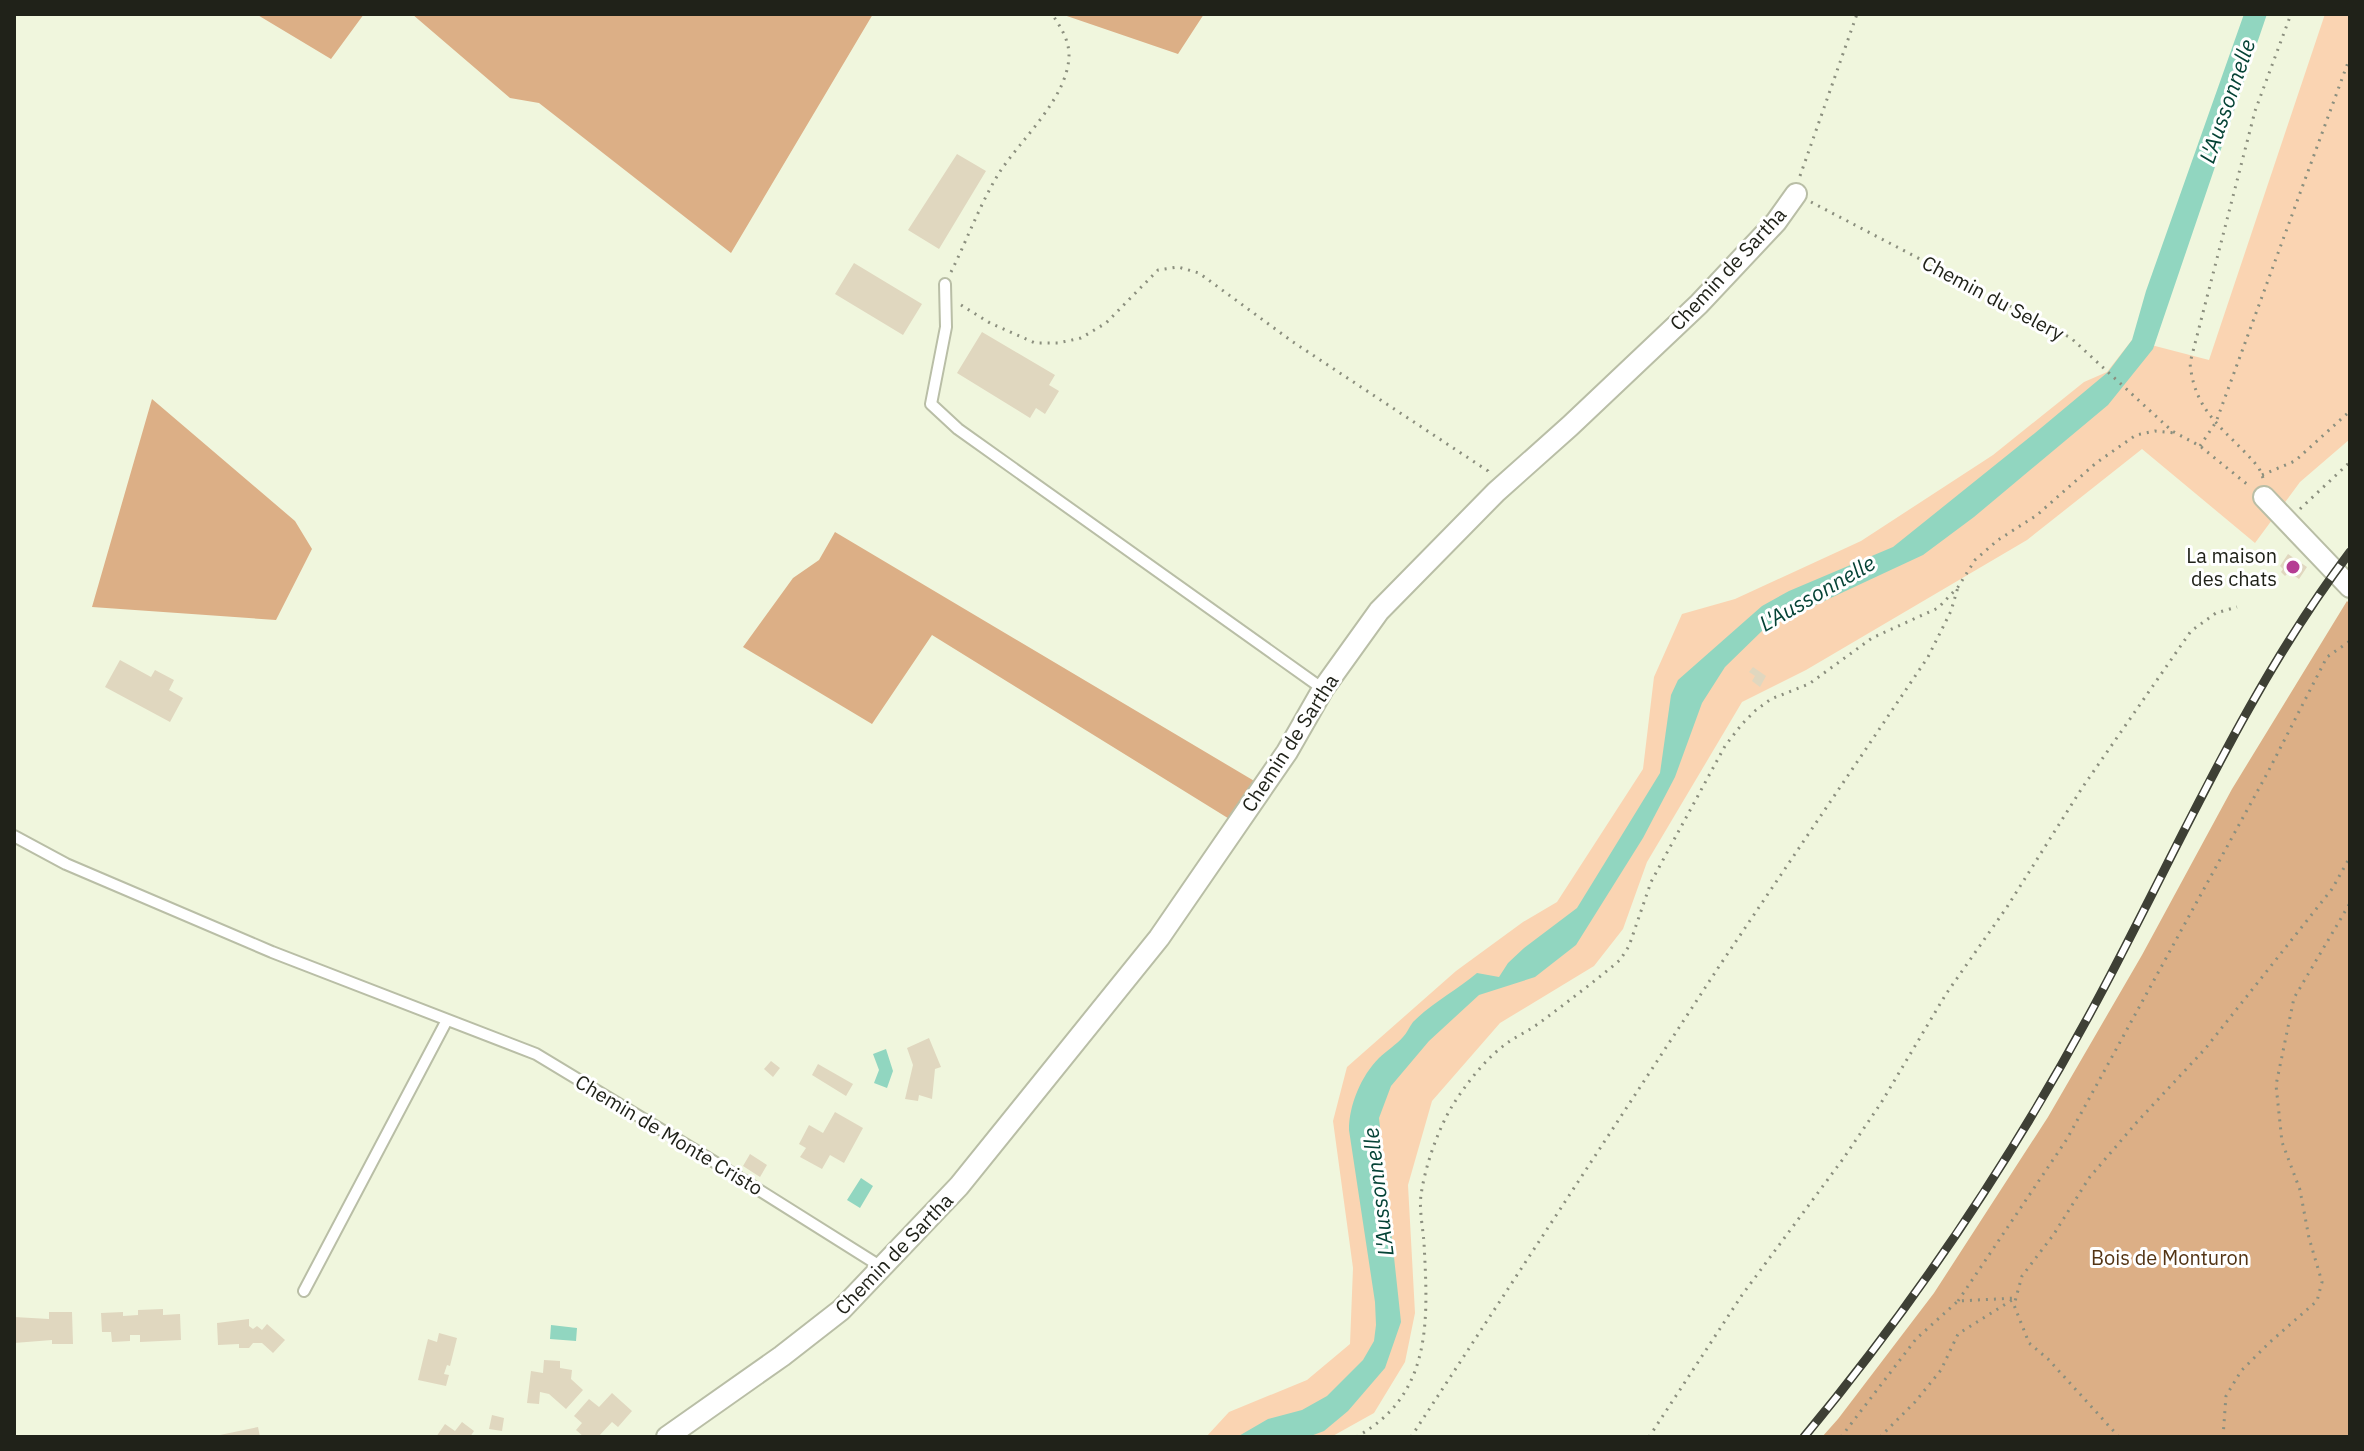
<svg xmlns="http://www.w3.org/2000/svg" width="2364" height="1451" font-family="'IBM Plex Sans',sans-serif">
<rect width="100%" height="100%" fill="#f0f6dd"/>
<!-- green -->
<path fill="#fad4b2" d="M2325,14H2350V439L2300,482L2255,543L2142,449L2027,540L1806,670L1742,702L1647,862L1623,929L1594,966L1500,1023L1432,1101L1408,1185L1415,1313L1405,1362L1374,1413L1331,1437H1206L1229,1412L1307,1380L1350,1344L1353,1268L1333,1121L1347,1067L1456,971L1523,922L1557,902L1643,769L1654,677L1682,614L1735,599L1861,541L1993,455L2084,382L2107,372L2132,340L2209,360Z"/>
<!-- forest -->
<path fill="#dcaf86" d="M256,14H364L331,59Z
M412,14H873L731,253L539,103L510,98Z
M1061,14H1204L1178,54Z
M152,399L295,521L312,549L276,620L92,607Z
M835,532L1256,782L1231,820L932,635L872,724L743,647L793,578L819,560Z
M2347,601L2350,604V1437H1822L1838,1419L1934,1293L2048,1117L2142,955L2232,789Z"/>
<!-- water -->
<path fill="#91d6c0" d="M2244,14H2267L2153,349L2108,405L1974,517L1923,555L1764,629L1725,667L1702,703L1675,777L1643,838L1576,945L1535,977L1479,995L1429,1041L1391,1086L1379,1118L1401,1322L1385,1368L1348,1411L1324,1431L1308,1437H1237L1268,1419L1302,1410L1327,1396L1363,1360L1374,1341L1376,1325L1375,1302L1349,1130C1349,1105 1361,1076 1379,1058C1386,1051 1396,1045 1403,1037C1407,1033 1409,1027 1413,1022C1432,1003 1457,990 1477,973L1499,977L1508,963L1524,948L1577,908L1660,773L1671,695L1678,680L1762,606L1789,591L1893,547L2035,433L2108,372L2132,340L2146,291Z
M886,1049L893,1071L887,1088L874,1083L879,1070L873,1054Z
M861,1178L873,1186L860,1208L847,1200Z
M551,1325L577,1328L576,1341L550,1339Z"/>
<!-- building -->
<path fill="#e0d7bf" d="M957,154L986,171L939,249L908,230Z
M854,263L922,304L903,335L835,294Z
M982,332L1055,375L1049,385L1059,391L1045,414L1036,408L1030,418L957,373Z
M2288,554L2307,567L2299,579L2289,572L2285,576L2281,572L2283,569L2280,566Z
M120,660L151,677L155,670L174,680L169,690L183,698L170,722L105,687Z
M1753,667L1766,676L1760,687L1752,681L1755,676L1749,672Z
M929,1038L941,1067L935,1069L932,1099L919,1095L918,1101L905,1099L913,1065L907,1048Z
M771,1061L780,1068L773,1077L764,1069Z
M818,1064L853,1084L846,1096L812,1075Z
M835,1112L863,1128L844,1163L830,1155L822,1169L800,1157L806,1148L799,1144L809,1125L823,1133Z
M750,1154L767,1165L760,1177L743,1166Z
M163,1309V1315L180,1314L181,1340L140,1342V1335H130V1341L112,1342L111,1332H102L101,1313L123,1312V1316L138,1315V1310Z
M49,1312H72L73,1344H52V1340L14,1343V1317L49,1319Z
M249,1319V1326L253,1329L257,1326L262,1330L267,1324L285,1340L273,1353L262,1343H253L249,1348H239V1344L218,1345L217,1323Z
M439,1333L457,1338L450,1366L447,1365L444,1374L449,1375L446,1386L418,1380L428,1339L437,1342Z
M544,1360L560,1361V1368L572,1370L571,1379L583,1390L566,1409L549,1394L540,1392L539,1404L527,1403L531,1371L543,1373Z
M612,1393L632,1411L618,1427L612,1422L598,1437H584L576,1430L582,1423L574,1416L589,1399L599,1407Z
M492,1415L504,1418L502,1431L489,1429Z
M462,1422L474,1431L470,1437H436L445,1424L455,1431Z
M258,1427L260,1437H215V1436Z"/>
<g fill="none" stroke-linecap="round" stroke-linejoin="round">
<!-- lane casing -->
<g stroke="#b9bea6" stroke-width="14">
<path id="lane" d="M945,284L946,327L931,404L958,429L1323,689
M14,836L66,864L272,952L536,1054L708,1158L883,1268
M304,1291L447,1020"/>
</g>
<!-- street casing -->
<g stroke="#b9bea6" stroke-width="24">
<path id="street" d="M2264,497L2350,587
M667,1437L782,1356L841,1310L959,1186L1159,938L1287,752L1323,689L1379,611L1496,492L1570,426L1699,304L1776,222L1796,194"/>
</g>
<!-- path -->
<path stroke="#8b8f7e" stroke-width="3" stroke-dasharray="2 6" stroke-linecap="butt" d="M1800,176L1857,14
M1811,202L2071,338L2172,431L2200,446L2248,485
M951,272C967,240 980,204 999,173C1021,139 1070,96 1069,53C1068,38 1060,26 1052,14
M961,305L990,323L1035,343H1058L1081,338L1106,323L1158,270L1178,267L1199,273L1293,342L1488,471L1489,473
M2200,446L2216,422L2350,57
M2262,475L2295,461L2350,411
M2263,478L2259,468C2228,430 2195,416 2190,363L2255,111L2291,14
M2300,509L2350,462
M1958,1301L2067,1139L2269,770L2327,657L2350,641
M1356,1437C1433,1395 1428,1320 1424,1243C1423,1228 1419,1210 1421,1195C1425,1167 1437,1132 1451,1108C1465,1085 1485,1059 1507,1043C1517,1036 1528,1031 1538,1024C1566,1003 1594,982 1620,960L1629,946L1651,882L1725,746L1742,724L1756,710L1771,699L1809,684L1872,638L1938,608L1958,587L1975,560L1998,540L2037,515L2096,463L2136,435L2155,431L2175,433
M1411,1437L1720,965L1928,657L1951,611L1958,587
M1649,1437L1742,1295L1843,1159L1881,1103L1946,994L2007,907L2082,788L2191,631L2216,613L2237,607
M1841,1437L1916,1339L1958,1301L2016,1298
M1880,1437L1915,1402L1941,1370L1958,1334L2012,1300
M2119,1437L2048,1359L2029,1343L2014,1305L2022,1276L2054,1234L2089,1178L2137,1122L2205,1049L2332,889L2350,857
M2223,1437L2226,1396L2241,1371L2270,1342L2317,1301L2322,1282L2309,1238L2300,1190L2282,1142L2276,1085L2294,998L2350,903"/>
<!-- lane -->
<use href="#lane" stroke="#fff" stroke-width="10"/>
<!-- street -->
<use href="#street" stroke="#fff" stroke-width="20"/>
<!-- rail casing -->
<g stroke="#3e4035" stroke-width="9">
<path id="rail" d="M1804,1437C1917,1301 2017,1151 2100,995C2180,845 2247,688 2350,552"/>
</g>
<!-- rail -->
<use href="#rail" stroke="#fff" stroke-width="6" stroke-dasharray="18" stroke-linecap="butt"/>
</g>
<!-- markers -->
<circle fill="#b53d93" stroke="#fff" stroke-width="3" cx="2293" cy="567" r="8"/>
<g text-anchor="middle" stroke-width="6" stroke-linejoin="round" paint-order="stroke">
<!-- street labels -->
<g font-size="20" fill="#202219" stroke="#fff">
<text transform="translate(1728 269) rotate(-47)" y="7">Chemin de Sartha</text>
<text transform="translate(1993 298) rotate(28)" y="7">Chemin du Selery</text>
<text transform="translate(1290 743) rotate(-57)" y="7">Chemin de Sartha</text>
<text transform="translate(669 1135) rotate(31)" y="7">Chemin de Monte Cristo</text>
<text transform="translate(894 1254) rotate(-46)" y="7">Chemin de Sartha</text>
</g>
<!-- poi labels -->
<g font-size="20" fill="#202219" stroke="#fff" text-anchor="end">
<text x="2277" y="563">La maison<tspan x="2277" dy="23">des chats</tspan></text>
</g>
<!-- park labels -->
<g font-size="20" fill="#533414" stroke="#fff">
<text x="2170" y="1265">Bois de Monturon</text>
</g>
<!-- water labels -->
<g font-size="22" font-style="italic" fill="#054336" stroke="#fff">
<text transform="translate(2227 101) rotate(-71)" y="8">L'Aussonnelle</text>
<text transform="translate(1817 593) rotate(-30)" y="8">L'Aussonnelle</text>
<text transform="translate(1378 1192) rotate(-97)" y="8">L'Aussonnelle</text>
</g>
</g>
<!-- border -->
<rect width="2364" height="1451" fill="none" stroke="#202219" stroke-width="32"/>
</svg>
